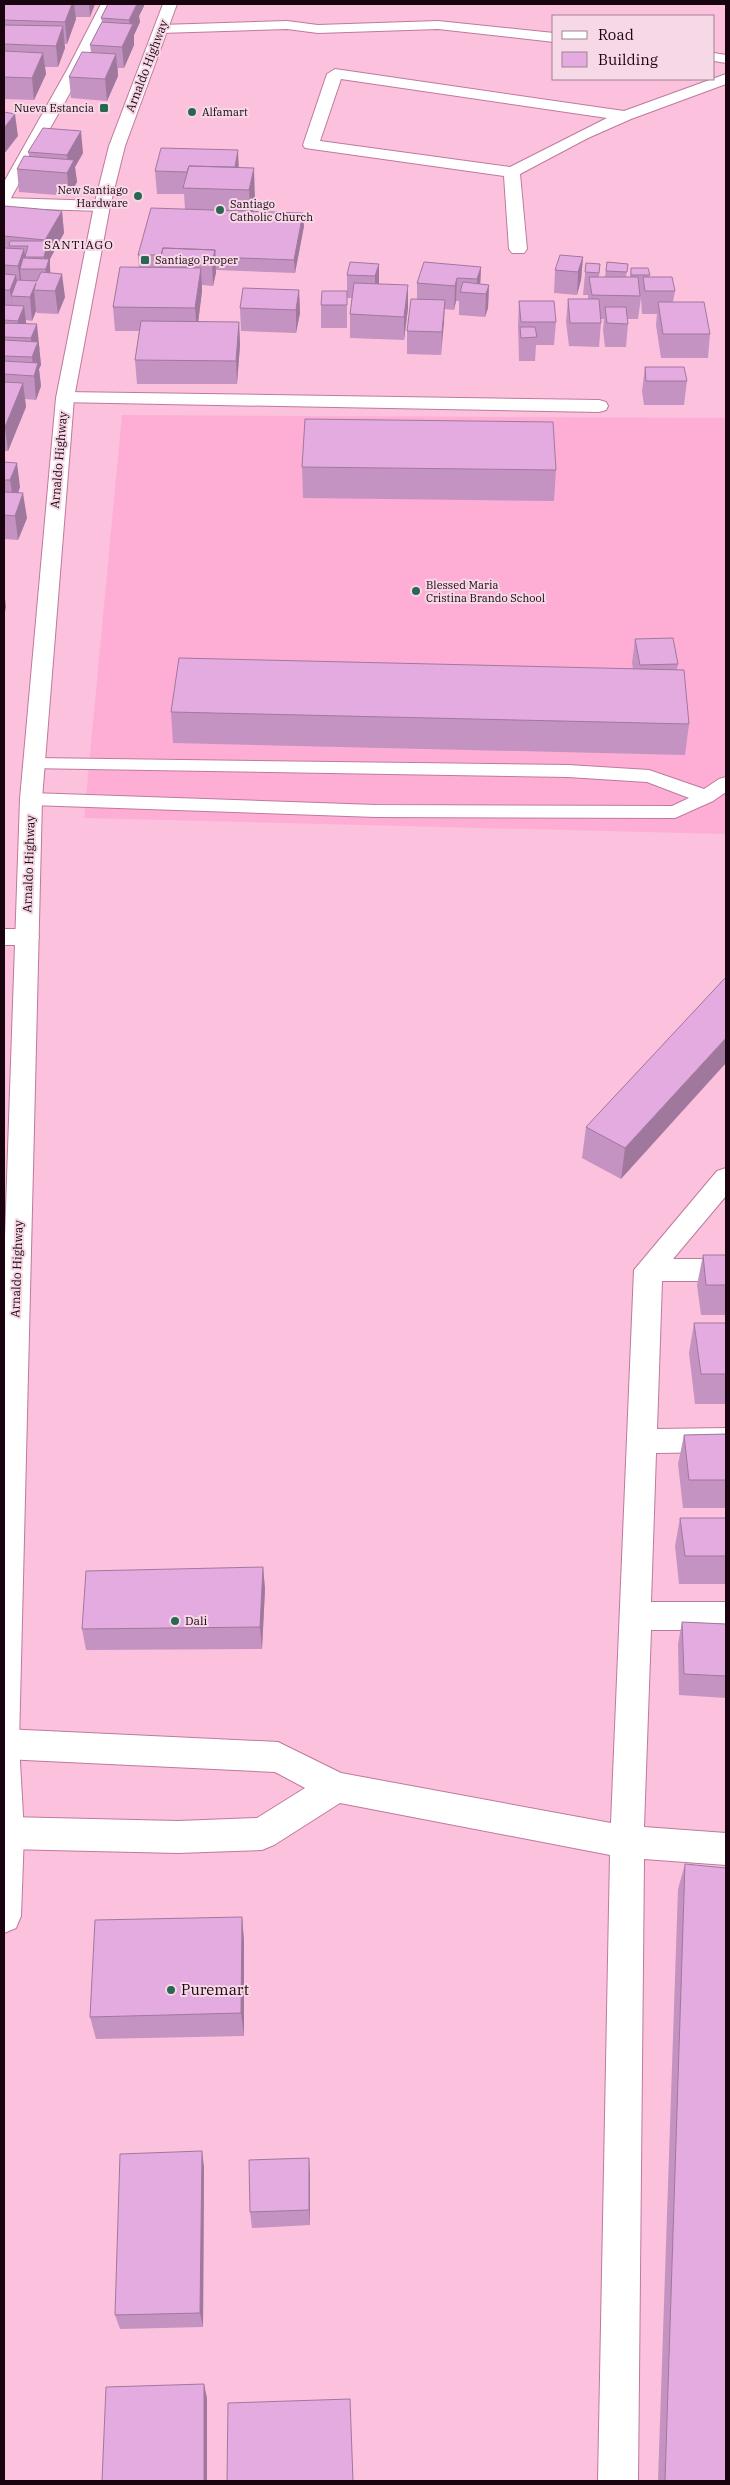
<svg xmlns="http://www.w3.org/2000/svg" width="730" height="2485" font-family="'IBM Plex Serif',serif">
<rect width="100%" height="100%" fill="#fcc1dd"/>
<!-- built -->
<path fill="#feaed5" d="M122,415L726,418V832L724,834L84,818Z"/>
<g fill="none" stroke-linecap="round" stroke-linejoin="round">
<!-- service casing -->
<g stroke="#be7a9c" stroke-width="2">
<path id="service" d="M34,758L568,765L649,770L704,789L719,779L726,777V792L713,801L675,818L376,817L31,805L24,803L21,799L24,795L31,793L376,805L672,806L689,798L647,782L568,777L27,768L24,764L27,760Z"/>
</g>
<!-- minor casing -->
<g stroke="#be7a9c" stroke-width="2">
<path id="minor" d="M101,4H115L84,68L12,196L10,200L4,201V182L68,68Z
M287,21L318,25L438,21L554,33V42L438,29L318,33L287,29L161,33L154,29L161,25Z
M714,53L726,55V63L714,61Z
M335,69L624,111L726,74V84L631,119L588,138L520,174L527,249L524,253H512L509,249L504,176L305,148L303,145L327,74ZM341,79L607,118L510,167L320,141Z
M65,392L599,400L606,402L608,406L606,410L599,412L58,402L56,398L58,394Z
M4,929H27L36,931L39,937L36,943L27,945H4Z
M726,1168V1196L673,1259H726V1281H662L657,1429L726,1428V1452L656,1453L651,1602H726V1630H651L644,1827L726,1833V1865L644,1859L638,2481H598L610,1855L340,1803L274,1845L262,1850L178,1853L7,1849L4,1848V1818L7,1817L178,1821L257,1818L305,1788L275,1772L4,1759V1729L278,1742L341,1773L611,1823L634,1270L717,1171Z"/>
</g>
<!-- tertiary casing -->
<g stroke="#be7a9c" stroke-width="2">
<path id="tertiary" d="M4,198L102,201L108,202L110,206L108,210L102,211L4,208Z"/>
</g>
<!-- secondary casing -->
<g stroke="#be7a9c" stroke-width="2">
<path id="secondary" d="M163,4H177L125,146L110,206L74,398L42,799L19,1744L24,1833L21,1916L16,1928L4,1933V1266L20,799L56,398L94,206L109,146Z"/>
</g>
<!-- service -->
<use href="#service" fill="#fff" fill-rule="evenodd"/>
<!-- minor -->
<use href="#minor" fill="#fff" fill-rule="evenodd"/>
<!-- tertiary -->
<use href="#tertiary" fill="#fff" fill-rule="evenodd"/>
<!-- secondary -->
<use href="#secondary" fill="#fff" fill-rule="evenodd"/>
</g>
<!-- wall -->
<path fill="#c493c1" d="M4,4H95L90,17H76V19L67,44H64L65,48L58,67H45L46,74L34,100L4,99Z
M108,4H144V6L139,16L140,22L134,35V45L124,68H118V76L107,101L71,98L69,77L91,53L90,45L102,22L101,18Z
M28,152L83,153L75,167L77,182L69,196L19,192L17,169L29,156Z
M239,167L255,200L253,212L304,226L295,273L216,270L213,286L202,285V291L198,322H239L240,345L237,384H137L135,360L139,331H115L113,307L139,267L138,255L185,209L184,194H157L155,171Z
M4,208L62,211L64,233L50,259V273L65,297L58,314L37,313L36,311L32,321L26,320V324L40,348L39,349L41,365L39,369L41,386L36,400L25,399L26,407L8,451H4Z
M583,257L581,280L577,295L554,293L555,270Z
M607,262L628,264L626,277H630L631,268L650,275L649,277L675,291L673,302L710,334L708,358H661L656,325L657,314H642L641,298L638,319H627L628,324L626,347H605L603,330L604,319H601V323L599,347L569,346L566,322L568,299H588V295H583L586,263L600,264L599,277H605Z
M379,264V284L408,308L404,340L350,338V314L352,298H347V275Z
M481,267L480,284L489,285L488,308L485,317L459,315V301H456L454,310L444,309L441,355L407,354V331L417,299V283Z
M299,290L300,313L296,333L241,331L240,308Z
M347,291V328H321V305Z
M519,301L556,322L554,345H536L535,361H519L518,324Z
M645,367L687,381L684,405H644L642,391Z
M4,462L20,487L18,493L27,518L18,540L4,539Z
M302,467L556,470L554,501L303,498Z
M635,639L678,664L677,669L689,724L685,755L173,743L171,712L633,668L632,663Z
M726,977L621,1179L582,1158L586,1127Z
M703,1255H726V1315H701L697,1285Z
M694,1323H726V1404H695L689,1353Z
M726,1434V1508H683L678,1464L684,1435Z
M680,1518H726V1584H679L675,1546Z
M263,1567L265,1589L262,1649L86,1650L82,1629Z
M682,1622L726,1624V1698L679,1695L678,1644Z
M685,1864L726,2481H658L678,1889Z
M242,1917L244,1941V2036L96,2039L90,2017Z
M204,2167L203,2327L120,2329L115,2315Z
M310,2174V2225L252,2228L250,2212Z"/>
<!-- shaded-wall -->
<path fill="#a0789d" d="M72,4H74L76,19L67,44L65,22Z
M89,4H95L90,17Z
M137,4H144V6L139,16L140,22L134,35V45L124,68L122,47L130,30L129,20Z
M63,26L65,48L58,67L56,46Z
M43,53L46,74L34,100L32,78Z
M116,54L118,76L107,101L105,79Z
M15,114L18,136L4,154V128Z
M81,131L83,153L75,167L77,182L69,196L67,173L69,170L67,155Z
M238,150L239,173H233Z
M254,168L255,200L251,222L249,190Z
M62,211L64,233L50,259V267L51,282L48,291L44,257L46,249L45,240Z
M303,213L304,226L295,273L294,260Z
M24,249L27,269H20L22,286L21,289L18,266Z
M215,250L216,273L213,286L212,263Z
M583,257L581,280L577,295L578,272Z
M379,264V287L375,300V276Z
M481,267L480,290L477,293V279Z
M201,268L202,291L197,332L195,308Z
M62,274L65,297L58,314L55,291Z
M16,275L19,297L11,296L13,313L10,290Z
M457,278L456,301L454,310L455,286Z
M36,283L34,290L36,311L32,321L30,297Z
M408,285V308L404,340V317Z
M489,285L488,308L485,317L486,294Z
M299,290L300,313L296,333V310Z
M445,300L444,323L441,355L442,332Z
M24,306L27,330L20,338L18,321Z
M239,322L240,345L237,384L236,361Z
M37,324L41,365L39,369L41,386L36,400L34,376V374L32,357L33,355L31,338Z
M23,383L26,407L8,451L5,427Z
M17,463L20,487L14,505L10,480Z
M23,493L27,518L18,540L15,516Z
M4,589L6,607L4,616Z
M726,1038V1063L621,1179L625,1148Z
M263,1567L265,1589L262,1649L260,1627Z
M242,1917L244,1941V2036L241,2013Z
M202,2151L204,2167L203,2327L200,2313Z
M309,2158L310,2174V2225L309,2210Z
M204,2384L207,2398V2481H204Z"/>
<!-- building -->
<path fill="#e4abe0" stroke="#a0789d" d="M4,4H72L65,22L4,20Z
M108,4H137L129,20L101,18Z
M102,22L133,24L122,47L90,45Z
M4,25L63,26L56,46L4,44Z
M4,51L43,53L32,78L4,77Z
M82,52L116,54L105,79L69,77Z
M4,112L15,114L4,128Z
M43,128L81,131L67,155L28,152Z
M161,148L238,150L235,167L189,166L187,172L155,171Z
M24,156L74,160L67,173L17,169Z
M189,166L254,168L249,190L183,188Z
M5,206L62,211L45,240L4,236V208Z
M151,208L303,213L294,260L215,257V250L163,248L161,255H138Z
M10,241H48L44,257H25L28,246H9Z
M4,248L24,249L18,266L4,265Z
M163,248L215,250L212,263L160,261Z
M560,255L583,257L578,272L555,270Z
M23,258L49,259L46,269H20Z
M350,262L379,264L375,276L347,275Z
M424,262L481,267L477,279L457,278L455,286L417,283Z
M607,262L628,264L627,272L606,271Z
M586,263L600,264L599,273L585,272Z
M120,267L201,268L195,308L113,307Z
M631,268H648L650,275H631Z
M41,272L62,274L55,291L34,290L36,283L30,297L11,296L17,280L37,281Z
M4,274L16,275L10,290H4Z
M589,277H638L640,296L592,295Z
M643,277H672L675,291H645Z
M463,282L489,285L486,294L460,292Z
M354,283L408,285L404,317L350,314Z
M243,288L299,290L296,310L240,308Z
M322,291H347V305H321Z
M411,299L445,300L442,332L407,331Z
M568,299H599L601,323H570Z
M519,301H554L556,322H521Z
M658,302H704L710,334H663Z
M4,305L24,306L18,321L4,320Z
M605,307H626L628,324L607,323Z
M141,321L239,322L236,361L135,360Z
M4,323L37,324L31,338L4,337Z
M520,327H535L537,337L521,338Z
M4,340L38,342L32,357L4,356Z
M4,361L38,363L34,376L4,374Z
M645,367H684L687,381H646Z
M4,382L23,383L5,427H4Z
M305,419L553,422L556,470L302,467Z
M4,462L17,463L10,480H4Z
M4,492L23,493L15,516L4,515Z
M673,638L678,664L640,665L635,639Z
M179,658L684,670L689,724L171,712Z
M726,977V1038L625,1148L586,1127Z
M703,1255H726V1285H706Z
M694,1323H726V1374H701Z
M726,1434V1480H689L684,1435Z
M680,1518H726V1556H685Z
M263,1567L260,1627L82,1629L86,1571Z
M682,1622L726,1624V1676L684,1674Z
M685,1864L726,1868V2481H665Z
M242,1917L241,2013L90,2017L95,1920Z
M202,2151L200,2313L115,2315L120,2154Z
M309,2158V2210L250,2212L249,2160Z
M204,2384V2481H102L106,2387Z
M350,2399L353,2481H227L228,2403Z"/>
<!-- markers -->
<g fill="#296753" stroke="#f6d8e6" stroke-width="2">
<rect x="99" y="103" width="10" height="10" rx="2.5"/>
<circle cx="192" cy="112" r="5"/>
<circle cx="138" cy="196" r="5"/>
<circle cx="220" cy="210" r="5"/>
<rect x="140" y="255" width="10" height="10" rx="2.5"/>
<circle cx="416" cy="591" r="5"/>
<circle cx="175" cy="1621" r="5"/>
<circle cx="171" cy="1990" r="5"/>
</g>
<g text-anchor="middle" stroke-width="4" stroke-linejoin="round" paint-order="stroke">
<!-- far-poi labels -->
<g font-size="11" fill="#19030f" stroke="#f6d8e6" text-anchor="start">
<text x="94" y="112" text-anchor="end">Nueva Estancia</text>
<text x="202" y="116">Alfamart</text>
<text x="128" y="194" text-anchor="end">New Santiago<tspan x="128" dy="13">Hardware</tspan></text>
<text x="230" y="208">Santiago<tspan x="230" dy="13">Catholic Church</tspan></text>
<text x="155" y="264">Santiago Proper</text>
<text x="426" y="589">Blessed Maria<tspan x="426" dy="13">Cristina Brando School</tspan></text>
</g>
<!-- street labels -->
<g font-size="12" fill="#19030f" stroke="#f6d8e6">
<text transform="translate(147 66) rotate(-69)" y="4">Arnaldo Highway</text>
<text transform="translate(59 460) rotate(-85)" y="4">Arnaldo Highway</text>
<text transform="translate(29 864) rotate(-88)" y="4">Arnaldo Highway</text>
<text transform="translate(17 1269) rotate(-88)" y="4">Arnaldo Highway</text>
</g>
<!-- far-quarter labels -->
<g font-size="12" letter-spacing="1" fill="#19030f" stroke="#f6d8e6">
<text x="79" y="249">SANTIAGO</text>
</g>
<!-- poi labels -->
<g font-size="12" fill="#19030f" stroke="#f6d8e6" text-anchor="start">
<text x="185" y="1625">Dali</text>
</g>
<!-- near-poi labels -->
<g font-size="15" fill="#19030f" stroke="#f6d8e6" text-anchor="start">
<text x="181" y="1995">Puremart</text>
</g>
</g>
<!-- border -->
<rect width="730" height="2485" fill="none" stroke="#19030f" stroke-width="10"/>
<!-- legend -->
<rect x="552" y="15" width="162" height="65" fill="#f6d8e6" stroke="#9e8390"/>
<rect x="562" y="31" width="25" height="8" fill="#ffffff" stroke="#9e8390"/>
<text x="598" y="40" font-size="15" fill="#19030f">Road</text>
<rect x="562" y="52" width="25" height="15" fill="#e4abe0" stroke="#9e8390"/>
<text x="598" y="65" font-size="15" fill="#19030f">Building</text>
</svg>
